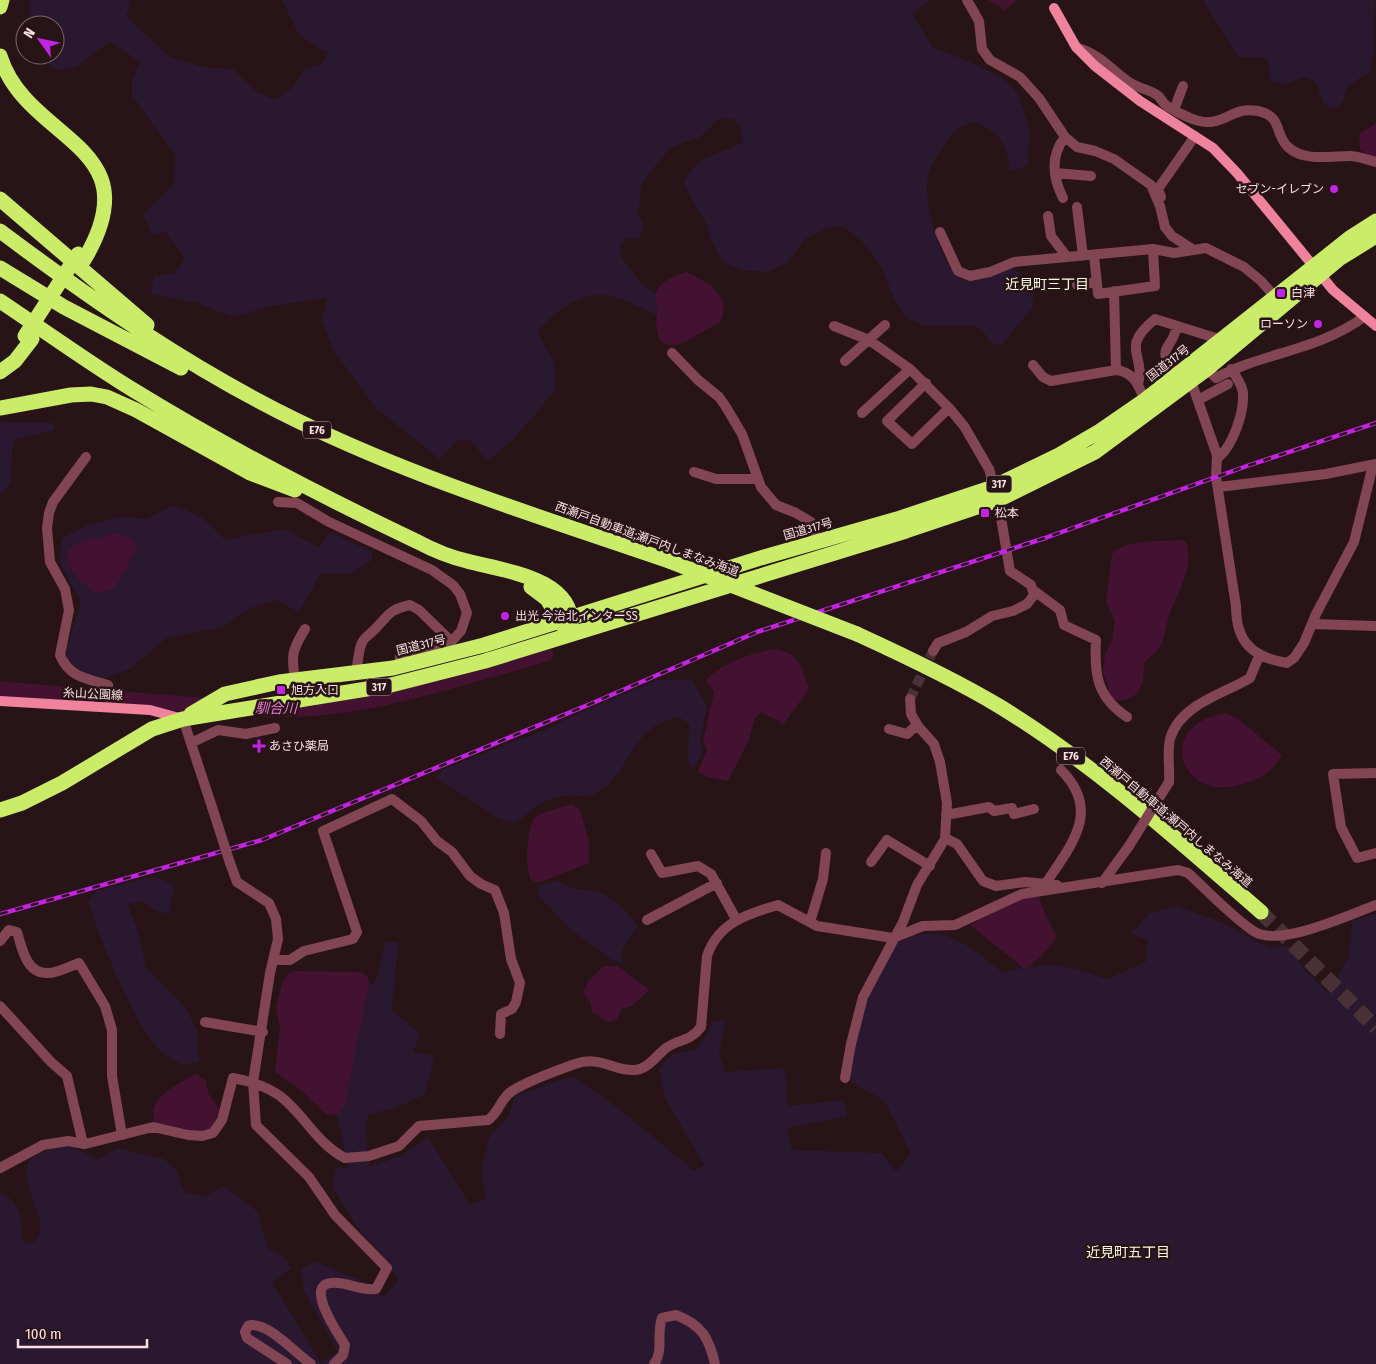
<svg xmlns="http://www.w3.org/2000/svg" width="1376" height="1364" font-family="'Fira Sans Condensed','Noto Sans JP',sans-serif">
<rect width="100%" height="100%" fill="#281416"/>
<!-- green -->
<path fill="#2a1831" d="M30,0H131L126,16L171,58L203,67L233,69L255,91L275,100L293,87L305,69L322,64L328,53L299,35L282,0H931L912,13L933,48L963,59L1001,77L1012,87L1019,97L1029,127L1028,165L1011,171C1005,144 1003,133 975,122C970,124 961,126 957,129C952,132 930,167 928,174C922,197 941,279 969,281C984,282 999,274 1012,267L1034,284L1033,307L1001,345L992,344L982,330L972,325H922L906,317L895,301L881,266L862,241L844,227H828L805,239L787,263L767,272L742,270L723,262L710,237L705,219L696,208L684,183C700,152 716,157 743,142L741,129L733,119L720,118L700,137L671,147L651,171L641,185L638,214L644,225L639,239L627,238L620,244L621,257L641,283L663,299L671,321C654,314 626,299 610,296C581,290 555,312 537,332L554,362L556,388C535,415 515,440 488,461L470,440L456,441L440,459L377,409L333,350L322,320L327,298L270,306L233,317L198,303L151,294L154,276L174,274L185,258L165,231L152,235L143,215L174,184L175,155L132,95V81L140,62L111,42L94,52L77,67L57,70L36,57L35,55H55V25H30Z
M1203,0H1375L1373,55L1370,71L1348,86L1341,105L1331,109L1322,101L1317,84L1305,77L1286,84L1271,81L1267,58L1238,57Z
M0,422L54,423V430L13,440L10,484L0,494Z
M172,506C200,514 205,519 225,540L284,529L319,547L330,532L372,552V560L351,573H321L299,612L276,600L250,608L223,627L166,638L130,669L94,681L64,657L81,602L59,560L62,538L88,525L122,517L147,519Z
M657,680H692L707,707L700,741L702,755L693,769L687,761L690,724L679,717C631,726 634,765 602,789C588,800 577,794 562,796C546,797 528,813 515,823L498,818L436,778L444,769L545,730L573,716Z
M154,876L174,885L169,914L157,911L142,901L128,904L139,935L146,968L187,1010L197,1031L199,1062L183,1065C176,1061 169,1057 163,1053C134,1028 101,939 88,902L96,891Z
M559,880C569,894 585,887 599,892C609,895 633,918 638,926L622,949V963L614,961L569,928L540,897L538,886Z
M1177,906L1223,923L1269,948L1289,946L1303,968L1329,993L1349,956L1352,921L1376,914V1364H0V1193C22,1201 21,1222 23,1242L32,1244C34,1241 38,1238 39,1235C48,1210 6,1167 40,1153C49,1149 61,1148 70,1146L98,1160L118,1148L164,1159L176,1170L184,1192L204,1197L224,1186L258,1212L268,1249L284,1257L292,1268L272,1282L321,1363L338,1352L304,1291L301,1268L316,1262L359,1280L383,1297L398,1281L390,1264L357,1227L333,1188L335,1169L348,1167L335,1106L362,995L377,978L385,942H398L392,1010L420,1034L413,1052L434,1056L425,1094L396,1108L368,1114L365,1129L370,1167L403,1155L428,1137L470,1205L485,1199L481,1166L490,1136L507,1118L515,1096L572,1076L618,1108L694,1171L704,1165L665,1098L659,1069L672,1054L698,1049L714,1021H726L719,1053L725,1072L785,1068L788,1106L844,1100L847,1116L787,1128L792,1150L882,1153L896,1172L911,1153L885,1101L851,1082L843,1061L860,994L886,947C898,943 910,936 922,934C952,928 982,956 1003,973C1049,960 1063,964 1107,979L1146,962L1148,940L1131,934L1150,913Z"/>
<!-- water -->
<path fill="#431231" d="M988,0H1017L1005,10Z
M1376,123V159L1360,150L1359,134Z
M687,272L712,286L723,301V316L718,324C705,328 686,345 673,345C652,346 657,322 657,309C657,302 654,296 657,290C662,281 677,274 687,272Z
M113,534L125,535L135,542L136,551L114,589L96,593C84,586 52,558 75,545C85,539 101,537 113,534Z
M1181,540L1186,542C1195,570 1177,591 1169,616C1166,625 1165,634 1162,643C1158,651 1150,657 1144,663C1145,687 1137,705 1110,700L1108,685L1103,672L1105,655L1112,640L1115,621L1106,602L1112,554C1128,538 1160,542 1181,540Z
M774,649C800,652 801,667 809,689L782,726L780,722L762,712L755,718L748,742L728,781L707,777L698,772L707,750L703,741L714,692L706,680C723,662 750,654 774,649Z
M1226,713L1238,719L1282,755C1270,774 1263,777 1243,784C1181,805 1152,725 1226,713Z
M571,804L580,810L589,841V863L538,883L530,879C525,858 527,839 533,819L543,813Z
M1027,896L1039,897L1045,914L1057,937L1048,949L1026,970L970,925L1002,906Z
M604,966H618L649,990L632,1006L621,1009L618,1019L608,1022L592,1012L591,1003L583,993L588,981Z
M294,971L361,972L368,977L369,984L345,1104L339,1114L327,1115L302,1091L275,1072L280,1027L276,1007L282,983L288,974Z
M195,1074L206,1080L208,1093L220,1110L211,1128L205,1133L159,1128C138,1102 177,1085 195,1074Z"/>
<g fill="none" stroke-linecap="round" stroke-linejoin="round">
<!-- river -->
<path stroke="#431231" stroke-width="15" d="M0,689L211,706
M262,709C355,715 457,679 546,654"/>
<!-- street-tunnel -->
<path stroke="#483235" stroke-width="10" stroke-dasharray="10 5" stroke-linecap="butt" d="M910,699L933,651"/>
<!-- highway-tunnel -->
<path stroke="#483235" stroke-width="15" stroke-dasharray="15 8" stroke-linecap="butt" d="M1261,912L1376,1028"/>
<!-- street -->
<path stroke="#814553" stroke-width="10" d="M967,0L979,21L982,49L990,60L1020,77L1039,98L1065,137L1077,147L1095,151L1114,159L1151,185L1160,206L1165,227L1172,236L1192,249
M1076,47C1101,55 1109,68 1129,82C1137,88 1148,89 1157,95C1161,97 1162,103 1167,106C1173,110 1182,115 1190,118C1223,132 1229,105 1258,111C1283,116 1274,134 1288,147C1304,162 1331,156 1350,156C1358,156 1368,160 1376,162
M1174,110L1183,86
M1055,173L1091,176
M1161,197L1158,189L1195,136
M1063,198C1053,178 1050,156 1065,137
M1077,207L1083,256
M1048,216L1051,236L1067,257
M940,232L958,271L970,276L990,272L1014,262L1153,249L1174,253L1206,248L1244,267L1261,281L1276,298
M1094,255L1098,294L1155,286L1153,249
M1077,285L1097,282
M1114,291L1116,370
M834,326L869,340L910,369L949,408L964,426L989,469L998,500L1010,571L1031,585L1034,595L1027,604L1013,611L992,616L966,632L938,643L933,651
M672,353L698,380L719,397L726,407L742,434L761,487L776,505L796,513L811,522L818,542
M845,361L885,325
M1033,365L1043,377L1051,381L1116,370C1134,372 1138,385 1145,400
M1207,369L1216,378C1264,352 1317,351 1364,317
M1175,377C1155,342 1171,354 1177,326
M1191,381L1217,455L1216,477L1236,606C1236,642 1252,657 1287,663L1294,658L1304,643L1316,614L1354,542L1373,465
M926,383L887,421L912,444L949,408
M1138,384C1146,353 1119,349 1155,319L1222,340
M1198,400L1228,384
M862,413L910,369
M1217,455L1219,457C1233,445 1244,413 1243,394C1243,386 1236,376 1231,369
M86,457L53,502L49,513L47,528L50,562L65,589L69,610L60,655C69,677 87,679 108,685L112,707
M694,472L716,479H757
M1219,487L1326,474L1376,464
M278,502L297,503L329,522L432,570L453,585L460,594L467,613L461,631L452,641L400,657V666
M1033,590L1060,610L1064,625L1096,640C1094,675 1097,697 1127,717
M1313,624L1376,626
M356,672C358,663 358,654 361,645C363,638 368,636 373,631C389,616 387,610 410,605L419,610L451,641
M295,680C291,655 292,650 305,629
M183,719L212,807
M889,729L907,734L917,725
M191,743L218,730L246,734L275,728
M1376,773L1333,774L1341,827L1357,858L1376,853
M1169,782C1170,767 1167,753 1170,739C1180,704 1224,694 1250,678L1259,656
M946,815L989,807L994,811L1012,808L1014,814L1034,809
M945,838L957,844L983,881L996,886L1025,882L1057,885
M651,854L662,873L698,866L711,874L736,919
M871,862L887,840L930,866
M230,863L237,882L269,903L276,919L278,939L270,973L253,1082L256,1125L309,1177L335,1215L387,1268L376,1289C359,1291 346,1281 331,1283C304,1285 339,1335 345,1345L343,1355L334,1364
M1046,883C1071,845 1102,811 1061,770
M1102,883L1129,846
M647,920L717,883
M810,922L823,879L826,853
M0,941L9,930L17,932C22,948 26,974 48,973C58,973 70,966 79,963L105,1006L112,1030V1076L122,1135
M273,960H290L304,951L353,939L357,932L323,831L392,799L421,821L437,841L452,852L470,876L481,884L495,890L504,913L511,959L520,983L516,1002L512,1009L501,1014L500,1034
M0,1006L51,1062L67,1076L83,1144
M205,1022L263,1032
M845,1078L851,1044L863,997L903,922L917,885L945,839L947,803L940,762L934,744L918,726L911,714L910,699
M0,1168L43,1145L68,1141L85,1144L153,1127L188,1135L202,1136L213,1133L222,1120L233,1078C250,1081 266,1086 280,1096C304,1114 317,1144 345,1158L369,1156L399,1146L419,1126L488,1120C499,1113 500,1099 512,1091C526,1082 558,1070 575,1064C601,1055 614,1072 635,1070C648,1069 656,1056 666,1048C678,1039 690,1042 701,1027L707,956C718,923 747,914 778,905L817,926L893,938L923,926L955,925L1022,894L1178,870L1188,873C1206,889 1235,920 1255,932C1281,947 1348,915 1376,905
M287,1364L247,1338L245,1332L248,1326C266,1319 297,1355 311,1364
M654,1364C664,1351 656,1333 662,1318L676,1315C702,1325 709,1338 715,1364"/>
<!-- secondary -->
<path stroke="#ef829c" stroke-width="10" d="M1054,8L1076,47L1095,66L1140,101L1213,148L1237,173L1333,290L1376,326
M0,701L150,710L183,719"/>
<!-- highway -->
<path stroke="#caec69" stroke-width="15" d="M0,7L2,0
M0,56C27,143 154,143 84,260
M0,199L147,325
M0,231C95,302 191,369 298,421C417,479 544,518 669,561
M0,268L64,307L181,368
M0,301C45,331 89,363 135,391C226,447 321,496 418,542C433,550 450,557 467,561C502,571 575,577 571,628
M0,372L15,361L32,339
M0,408L71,395L91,394L107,397L136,410L250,473L295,490
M531,587L547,599L566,630
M857,634C905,656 954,679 999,706C1094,764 1178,840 1261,912
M191,714L225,694L279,682L393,668L484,645L764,557L897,519L993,487L1059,455L1100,431L1145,400L1351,237L1376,221
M0,810L22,803L62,783L152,729L183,719L391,685L485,661L906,531L998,500L1095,452L1207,369L1339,259L1376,236"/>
<!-- rail casing -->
<g stroke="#c323e2" stroke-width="4.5">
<path id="rail" d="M0,914L262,840L595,702L757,632L1045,538L1244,467L1376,423"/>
</g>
<!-- rail -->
<use href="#rail" stroke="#281416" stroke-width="2.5" stroke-dasharray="8" stroke-linecap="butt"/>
<!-- street-bridge -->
<path stroke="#814553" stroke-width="10" d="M212,807L230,863
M1129,846L1169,782"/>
<!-- highway-bridge -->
<path stroke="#caec69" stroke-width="15" d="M25,336L78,254
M669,561L857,634"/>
</g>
<!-- markers -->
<g fill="#c323e2" stroke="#281416" stroke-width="2">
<circle cx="1334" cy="189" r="5"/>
<rect x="1276" y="288" width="10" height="10" rx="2.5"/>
<circle cx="1318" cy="324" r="5"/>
<rect x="980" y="508" width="10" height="10" rx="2.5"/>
<circle cx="505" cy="616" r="5"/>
<rect x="276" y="685" width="10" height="10" rx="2.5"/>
<path d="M256.5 738.5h5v5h5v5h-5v5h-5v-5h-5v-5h5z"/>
</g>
<g text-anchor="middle" stroke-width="5" stroke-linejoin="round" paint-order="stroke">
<!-- shield labels -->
<g fill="#281416" stroke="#bca2a6" stroke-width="1">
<rect x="303" y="421.5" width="28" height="17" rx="4"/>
<rect x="986.5" y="475.5" width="25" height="17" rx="4"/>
<rect x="366.5" y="678.5" width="25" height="17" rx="4"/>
<rect x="1057" y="747.5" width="28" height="17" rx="4"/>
</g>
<g font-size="11" font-weight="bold" fill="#fbdfe3">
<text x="317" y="434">E76</text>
<text x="999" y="488">317</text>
<text x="379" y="691">317</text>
<text x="1071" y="760">E76</text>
</g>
<!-- poi labels -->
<g font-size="12" fill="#fbdfe3" stroke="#281416" text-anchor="start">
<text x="1324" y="193" text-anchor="end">セブン-イレブン</text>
<text x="1291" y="297">白津</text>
<text x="1308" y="328" text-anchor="end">ローソン</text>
<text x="995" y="517">松本</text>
<text x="515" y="620">出光 今治北インターSS</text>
<text x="291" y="694">旭方入口</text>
<text x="269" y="750">あさひ薬局</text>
</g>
<!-- street labels -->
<g font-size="12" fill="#fbdfe3" stroke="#281416">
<text transform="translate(1168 363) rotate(-38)" y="4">国道317号</text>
<text transform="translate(808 529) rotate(-16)" y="4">国道317号</text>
<text transform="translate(647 539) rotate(20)" y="4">西瀬戸自動車道;瀬戸内しまなみ海道</text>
<text transform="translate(421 645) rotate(-14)" y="4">国道317号</text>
<text transform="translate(93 694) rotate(3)" y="4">糸山公園線</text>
<text transform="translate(1176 822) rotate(40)" y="4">西瀬戸自動車道;瀬戸内しまなみ海道</text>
</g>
<!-- neighbourhood labels -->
<g font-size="14" fill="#f8fbe1" stroke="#281416">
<text x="1047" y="289">近見町三丁目</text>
<text x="1128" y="1257">近見町五丁目</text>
</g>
<!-- water labels -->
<g font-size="14" font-style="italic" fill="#ee7ad7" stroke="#281416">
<text transform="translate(276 708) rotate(1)" y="5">馴合川</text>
</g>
</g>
<!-- north arrow -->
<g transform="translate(40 40) rotate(303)"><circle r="24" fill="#281416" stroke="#7c6568"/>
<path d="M0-4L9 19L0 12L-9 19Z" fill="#c323e2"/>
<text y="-8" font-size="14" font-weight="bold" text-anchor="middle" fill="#fbdfe3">N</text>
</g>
<!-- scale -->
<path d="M18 1339v8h129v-8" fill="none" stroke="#fbdfe3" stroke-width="2.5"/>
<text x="25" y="1339" font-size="15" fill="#fbdfe3" stroke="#281416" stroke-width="4" paint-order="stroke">100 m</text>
</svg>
